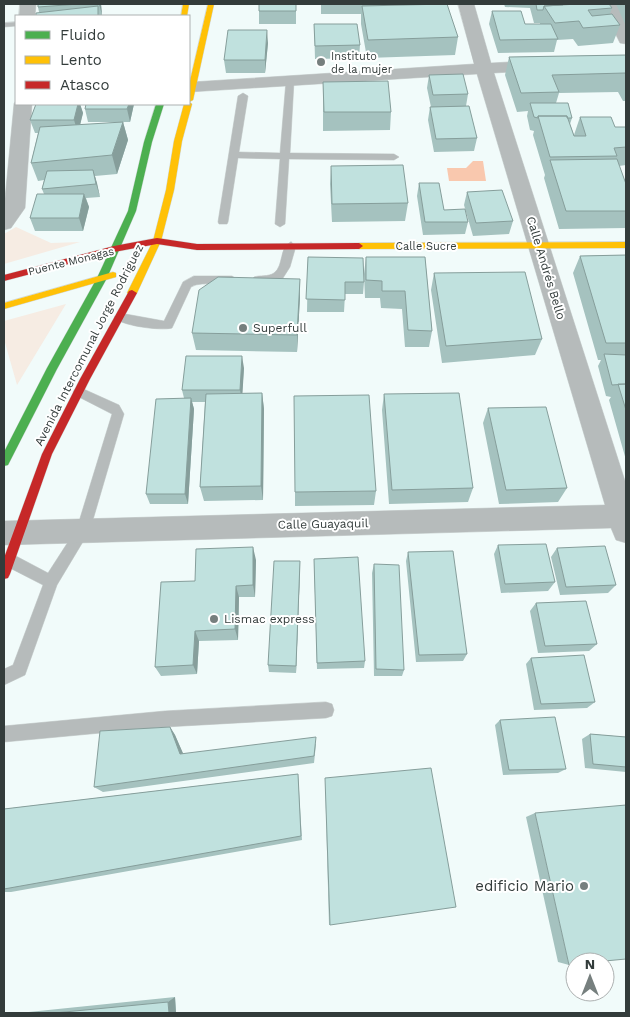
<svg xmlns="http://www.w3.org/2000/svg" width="630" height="1017" font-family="'Work Sans',sans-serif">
<rect width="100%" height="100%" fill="#f1fbfa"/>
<!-- green -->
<path fill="#f6ece3" d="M16,227L51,243L80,242L4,264V234Z
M66,304L17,385L4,339V321Z"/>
<!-- water -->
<path fill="#f9c8ae" d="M473,161H483L486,181H449L447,168H466Z"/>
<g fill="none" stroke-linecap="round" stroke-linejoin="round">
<!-- lane casing -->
<g stroke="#d0d8d7" stroke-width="1">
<path id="lane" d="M16,22V26L4,27V23Z
M290,78L294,81L290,153L394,154L399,157L394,160L289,159L285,224L280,227L275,224L280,159L238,158L228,222L227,224H219L218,222L238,96L243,93L248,96L239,152L280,153L286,81Z
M291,242L296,246L290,267L283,278L267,283H254L252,280L254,277C260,275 268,277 274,273C284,266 279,246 291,242Z
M194,276H232L238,280C229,290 204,279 191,287L172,328C162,331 120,326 114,317L120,313L164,321L183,282Z
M79,387L119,405L124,414L90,530L57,585L25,675L4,685V669L13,665L43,585L4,565V556L9,554L14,555L48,573L77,528L112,414L75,395L73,392L75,389Z
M326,702L332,704L334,710L332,716L326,718L165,727L4,742V726L165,711Z"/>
</g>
<!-- street casing -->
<g stroke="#d0d8d7" stroke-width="1">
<path id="street" d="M20,4H36L35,16H19Z
M458,4H474L491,63L545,60L551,61L554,65L551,69L545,70L494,73L626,484V543L616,540L611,528L4,545V521L605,505L477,74L189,92V82H192L474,64Z
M601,4H617L626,23V44L620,43L618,39Z
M16,101V104H32L25,208L11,228L4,230V209L14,104Z"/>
</g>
<!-- fast casing -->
<g stroke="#d0d8d7" stroke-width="1">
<path id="fast" d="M156,104H164L152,142L136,211L107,278L57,369L8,465L4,466V452L47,368L97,278L128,211L144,142Z"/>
</g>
<!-- slow casing -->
<g stroke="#d0d8d7" stroke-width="1">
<path id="slow" d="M183,4H189L187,16H181Z
M208,4H214L193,100L189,102L192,104L182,141L174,190L161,241L137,293L132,296L127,293L153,241L166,190L174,141L184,104H189V85Z
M626,242V248L359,249L355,246L359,243Z
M113,272L116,273V277L4,309V303Z"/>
</g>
<!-- jam casing -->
<g stroke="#d0d8d7" stroke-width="1">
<path id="jam" d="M157,238L197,244L359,243L363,246L359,249L197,250L157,244L114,252L4,281V275L114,246Z
M132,290L137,293L90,379L52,454L10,574L8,578L4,579V558L42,454L80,379L129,291Z"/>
</g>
<!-- lane -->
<use href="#lane" fill="#b6bbbb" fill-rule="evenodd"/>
<!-- street -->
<use href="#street" fill="#b6bbbb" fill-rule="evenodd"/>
<!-- fast -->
<use href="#fast" fill="#4caf50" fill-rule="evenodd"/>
<!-- slow -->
<use href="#slow" fill="#ffc107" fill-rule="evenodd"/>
<!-- jam -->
<use href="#jam" fill="#c62828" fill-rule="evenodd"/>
</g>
<!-- wall -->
<path fill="#a5c2bf" d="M38,4H101L102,15L98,16L39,12L38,7Z
M296,4V24H259V11Z
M321,4H384V5L458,37L455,55L367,58L361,24V14H321Z
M504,4H609L612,8L610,14L620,25L613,43L578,46L573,39L557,40L554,52L498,53L489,24L492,11L525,24H540V23H534L530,8L505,7Z
M616,4H626V26Z
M314,24L360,45L359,58L315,59Z
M268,43L265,73H226L224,60Z
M626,55V101H623L618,92L559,93L556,103L572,118L570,124L574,135L580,117L615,127H626V165L619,166L626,184V228L559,229L544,178L545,175L533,135L534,131L530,130L527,116L528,111L517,112L505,75L509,57Z
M429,75L468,94L466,106L477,138L474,151L434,152L428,120L430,107H431L427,88Z
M323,82L391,112L390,130L323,131Z
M36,104H80L83,113L80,125L121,122H88L85,109L86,104H134L130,122H123L128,140L117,174L95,176L100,197L86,198L89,207L83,231H35L30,218L44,194L42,189L44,180L38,181L31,163L38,133H35L30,120Z
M331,166L408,203L405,221L332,222L330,184Z
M419,183L444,210L468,222L465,234L423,235L417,196Z
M467,192L513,221L509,234L473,236L464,205Z
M626,255V460L609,400L611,397L606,396L598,366L601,360H598L573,273L580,256Z
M308,257L364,282L363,294H345L344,312H307Z
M366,257H425L432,331L429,347H405L402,309L381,308L380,298H365L364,274Z
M434,273L542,339L535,355L442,363L431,290Z
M300,279V296L297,352L196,350L192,333Z
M244,368L242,393H262L264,409L263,500L204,501L200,487L205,402H192L194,409L188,504H150L146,494L184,398L182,390Z
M384,394L473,488L468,502L389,504L382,410Z
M488,408L567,488L558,502L499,504L483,423Z
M376,491L374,505L295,506V492Z
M498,545L555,582L548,591L501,593L494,554Z
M557,548L616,585L608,593L560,595L551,557Z
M408,552L467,654L463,661L416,662L406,561Z
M314,559L365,661L364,668L317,669Z
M256,560L255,597H239L238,640L199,641L197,674L161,676L155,667L195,581Z
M300,561V570L296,673L269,672L268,665Z
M374,564L404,670L402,676H374L372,573Z
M536,603L597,644L589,651L538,653L530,611Z
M531,658L595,702L587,708L534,710L526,664Z
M500,720L566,769L558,773L503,775L495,725Z
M170,727L175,735L183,754L316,744L314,763L103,792L94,787Z
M590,734L626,737V772L585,768L582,739Z
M298,774L302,840L11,892H4V809Z
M325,778L330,925H329Z
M535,813L569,965L558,962L526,817Z
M175,997L176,1013H19Z"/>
<!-- shaded-wall -->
<path fill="#869e9b" d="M99,4H101L102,15Z
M267,30L268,43L265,73V60Z
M78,104H80L83,113L78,133L74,120Z
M129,104H134L130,122L127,109Z
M123,122L128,140L117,174L112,155Z
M93,170L97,183L100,197L96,184Z
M84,194L89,207L83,231L79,218Z
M300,279V296L297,352V335Z
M242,356L244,368L242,401L240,390Z
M262,393L264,409L263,500L261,486Z
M191,398L194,409L188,504L185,494Z
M253,547L256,560L255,597L253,585Z
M300,561V570L296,673V666Z
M236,586L239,597L238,640L235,629Z
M195,631L199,641L197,674L193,665Z
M170,727L175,735L186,760L180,754Z
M175,997L176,1013H169L168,1002Z"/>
<!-- building -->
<path fill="#c0e1de" stroke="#869e9b" d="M38,4H79L38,7Z
M259,4H296V11H259Z
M447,4L458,37L368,40L362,6Z
M536,4H562L563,5L544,6L543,10H537Z
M578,4H609L612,8L588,10L592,16L612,14L620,25L583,28L579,21L555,23L544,6Z
M98,6V16H36V13Z
M492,11H521L525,24H551L558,39L500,40Z
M314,24H357L360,45L315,46Z
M228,30H267L265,60H224Z
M626,55V75L625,73L552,75L559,92L521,93L509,57Z
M463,74L468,94L433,95L429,75Z
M388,81L391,112H324L323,82Z
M530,103H568L572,118H567V116H538V118L534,117Z
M36,104H78L74,120H30Z
M86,104H129L127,109H85Z
M469,106L477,138L436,139L430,107Z
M538,116H567L574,136H586L580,117H611L615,127H626V147L614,148L617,156L550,157Z
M123,122L112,155L31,163L40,127Z
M617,159L626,184V211H566L550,160Z
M403,165L408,203L332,204L331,166Z
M93,170L96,184L42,189L47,171Z
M419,183H439L444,210L465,209L468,222H425Z
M502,190L513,221L476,223L467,192Z
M37,194H84L79,218H30Z
M626,255V343H606L580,256Z
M308,257L363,258L364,282H345V300L306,299Z
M366,257H425L432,331L408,330L405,291H382V281L366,280Z
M525,272L542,339L446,346L434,273Z
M218,277L300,279L297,335L192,333L199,290Z
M604,354L626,355V384L612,385Z
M186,356H242L240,390H182Z
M618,384H626V410Z
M262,393L261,486L200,487L206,394Z
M459,393L473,488L392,490L384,394Z
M369,395L376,491L295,492L294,396Z
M191,398L185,494H146L156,399Z
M546,407L567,488L506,490L488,408Z
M546,544L555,582L505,584L498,545Z
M605,546L616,585L566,587L557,548Z
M253,547V585L236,586L235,629L195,631L193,665L155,667L161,582L195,581L196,549Z
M453,551L467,654L419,655L408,552Z
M358,557L365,661L317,663L314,559Z
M274,561H300L296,666L268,665Z
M374,564L399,565L404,670L376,669Z
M586,601L597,644L545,646L536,603Z
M584,655L595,702L541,704L531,658Z
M555,717L566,769L509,770L500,720Z
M170,727L180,754L316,737L314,756L94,787L100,731Z
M590,734L626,737V767L593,764Z
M431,768L456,907L330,925L325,778Z
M298,774L301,836L4,889V809Z
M626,805V959L594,962H575V964L569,965L535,813Z
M168,1002L169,1013H54Z"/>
<!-- markers -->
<g fill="#767f7e" stroke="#fff" stroke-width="2">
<circle cx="321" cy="62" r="5"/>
<circle cx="243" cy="328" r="5"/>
<circle cx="214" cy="619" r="5"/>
<circle cx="584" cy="886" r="5"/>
</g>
<g text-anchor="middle" stroke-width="4" stroke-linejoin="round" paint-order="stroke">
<!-- far-poi labels -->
<g font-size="11" fill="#333c3b" stroke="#fff" text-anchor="start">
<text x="331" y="60">Instituto<tspan x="331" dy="13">de la mujer</tspan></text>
</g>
<!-- far-street labels -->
<g font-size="11" fill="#333c3b" stroke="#fff">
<text x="426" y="250">Calle Sucre</text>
<text transform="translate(71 261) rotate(-14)" y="4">Puente Monagas</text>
</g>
<!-- street labels -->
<g font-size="12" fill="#333c3b" stroke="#fff">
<text transform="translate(546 268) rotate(73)" y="4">Calle Andrés Bello</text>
<text transform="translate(89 345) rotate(-63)" y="4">Avenida Intercomunal Jorge Rodriguez</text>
<text transform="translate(323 524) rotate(-1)" y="4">Calle Guayaquil</text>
</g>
<!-- poi labels -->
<g font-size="12" fill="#333c3b" stroke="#fff" text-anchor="start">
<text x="253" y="332">Superfull</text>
<text x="224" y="623">Lismac express</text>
</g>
<!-- near-poi labels -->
<g font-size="15" fill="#333c3b" stroke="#fff" text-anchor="end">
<text x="574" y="891">edificio Mario</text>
</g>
</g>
<!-- border -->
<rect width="630" height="1017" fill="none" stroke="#333c3b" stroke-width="10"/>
<!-- legend -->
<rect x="15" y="15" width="175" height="90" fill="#ffffff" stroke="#adb1b1"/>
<rect x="25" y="31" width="25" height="8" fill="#4caf50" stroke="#adb1b1"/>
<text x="60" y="40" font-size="15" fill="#333c3b">Fluido</text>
<rect x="25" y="56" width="25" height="8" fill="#ffc107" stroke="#adb1b1"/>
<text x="60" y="65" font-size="15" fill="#333c3b">Lento</text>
<rect x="25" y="81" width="25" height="8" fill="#c62828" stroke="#adb1b1"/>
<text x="60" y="90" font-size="15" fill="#333c3b">Atasco</text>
<!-- north arrow -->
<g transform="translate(590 977)"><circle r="24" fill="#ffffff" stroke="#adb1b1"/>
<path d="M0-4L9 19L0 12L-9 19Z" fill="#767f7e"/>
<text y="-8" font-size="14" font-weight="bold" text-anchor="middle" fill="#333c3b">N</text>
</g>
</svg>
